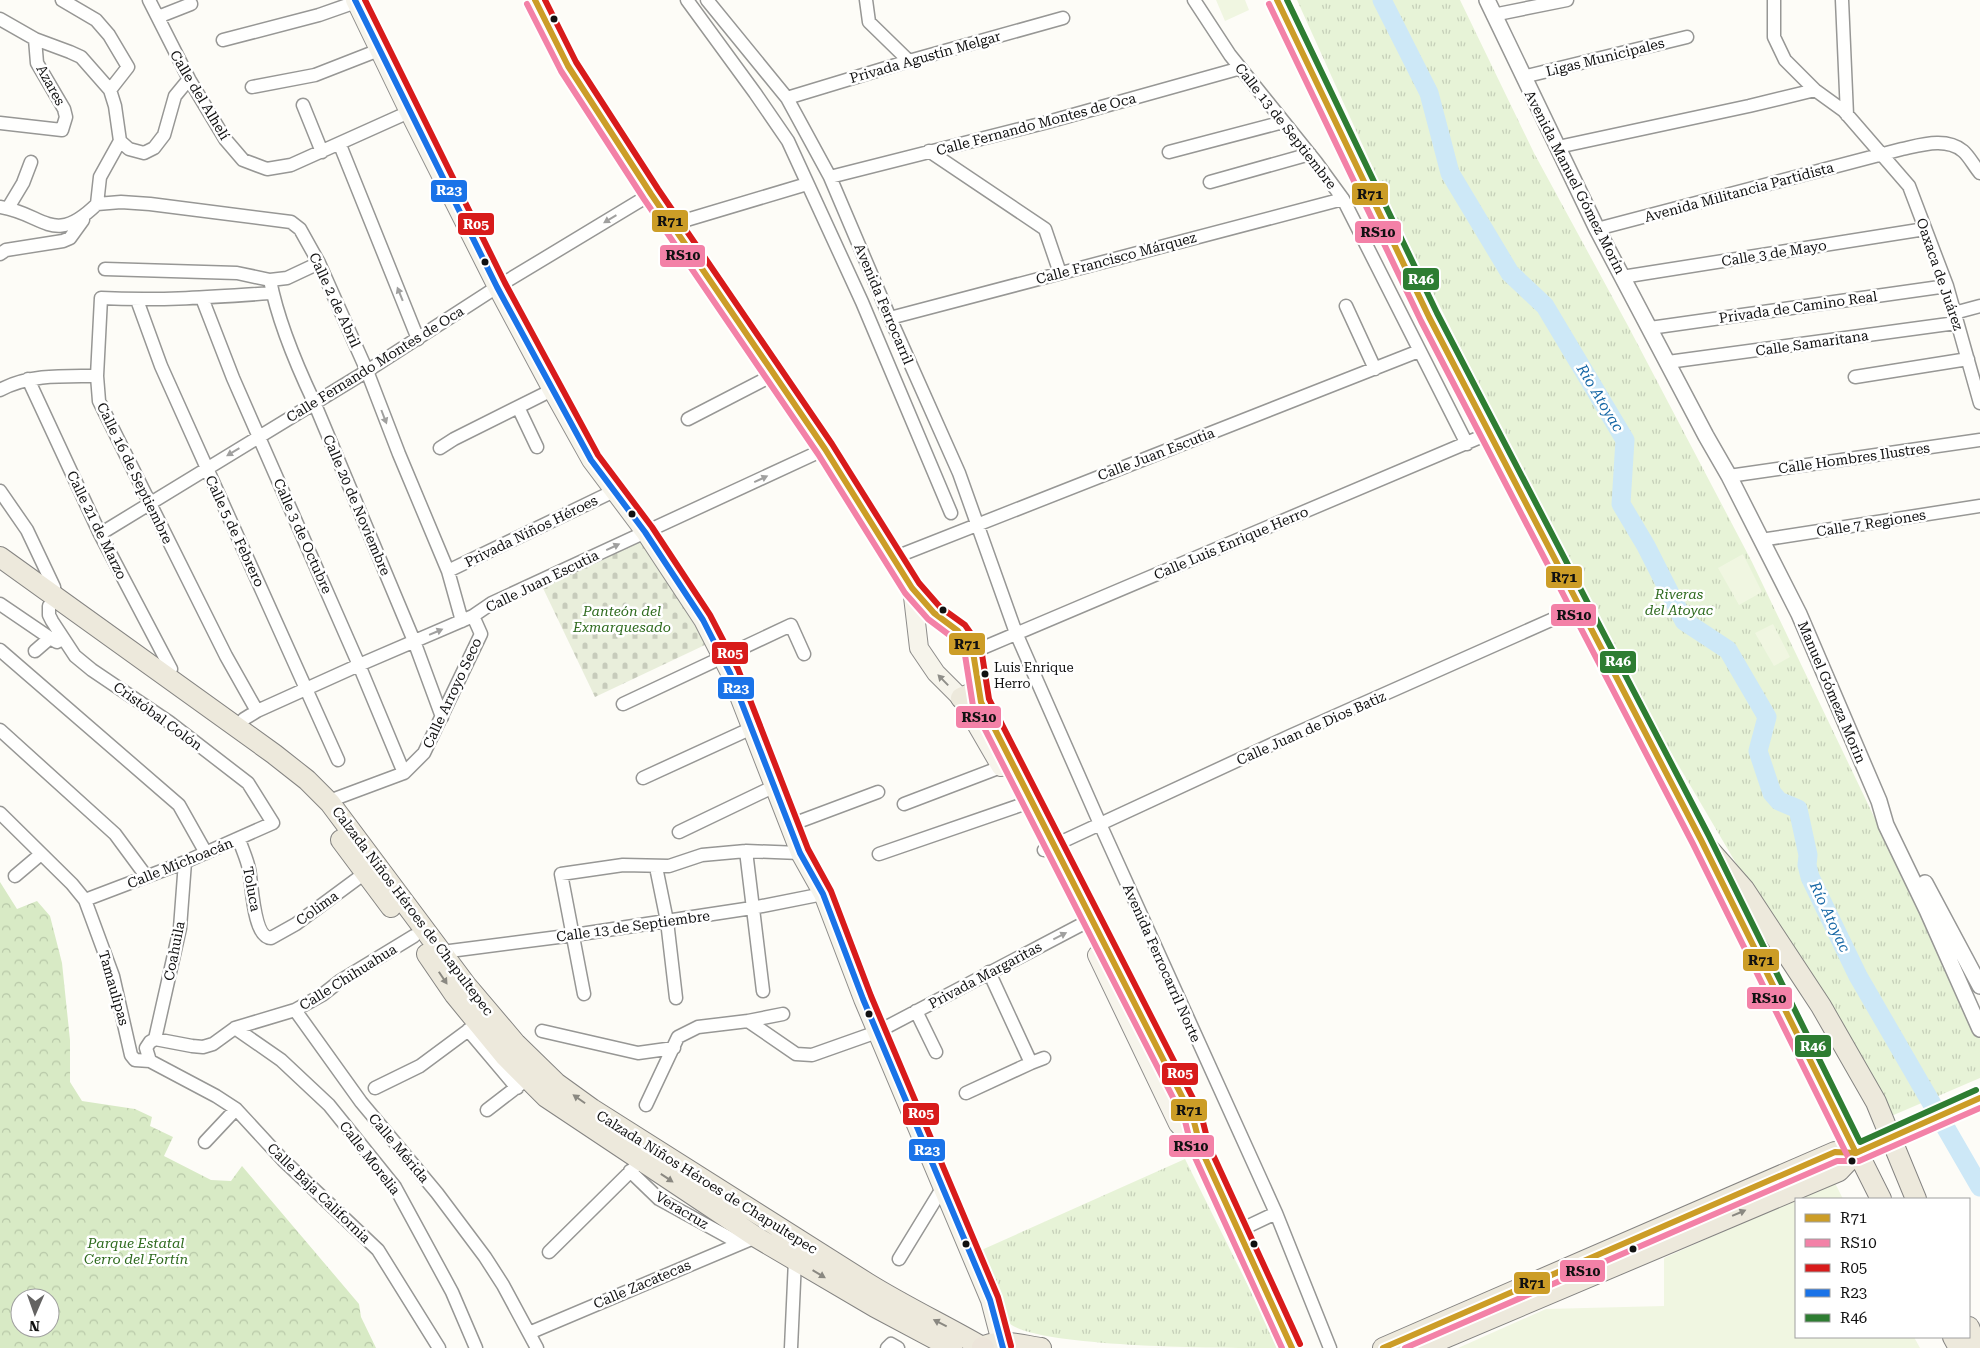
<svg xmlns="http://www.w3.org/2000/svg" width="1980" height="1348" font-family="'Roboto Serif',serif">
<defs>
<pattern id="grass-tufts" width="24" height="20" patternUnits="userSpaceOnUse" patternTransform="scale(1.25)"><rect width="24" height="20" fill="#e7f3d7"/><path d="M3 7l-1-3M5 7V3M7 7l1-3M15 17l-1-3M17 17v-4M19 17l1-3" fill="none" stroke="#c5cfb8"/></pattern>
<pattern id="forest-crowns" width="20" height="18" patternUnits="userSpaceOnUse" patternTransform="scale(1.25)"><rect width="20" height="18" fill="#d8eac5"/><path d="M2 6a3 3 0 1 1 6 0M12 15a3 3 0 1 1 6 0" fill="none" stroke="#b8c8a8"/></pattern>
<pattern id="cemetery-stones" width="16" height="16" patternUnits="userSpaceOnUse" patternTransform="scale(1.25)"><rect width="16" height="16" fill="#e9eedb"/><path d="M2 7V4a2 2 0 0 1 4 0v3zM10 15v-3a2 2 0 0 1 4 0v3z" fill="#c7cbbb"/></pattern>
</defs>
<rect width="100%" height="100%" fill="#fdfcf7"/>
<!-- grass -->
<path fill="url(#grass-tufts)" d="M1297,0H1460L1534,153L1627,324L1752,562L1980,1038V1078L1889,1117L1750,887L1613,654L1392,210Z
M1185,1159L1279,1348C1228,1348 1043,1348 1010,1324C992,1306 986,1275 977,1252Z"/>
<!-- forest -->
<path fill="url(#forest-crowns)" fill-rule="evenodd" d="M0,882L17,909L37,901L50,916L62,963L70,1040V1082L82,1101L135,1109L152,1117L150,1126L173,1137L164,1156L211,1180L231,1181L242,1166L359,1304L361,1317L376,1348H0ZM20,1298H50V1328H20Z"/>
<!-- cemetery -->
<path fill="url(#cemetery-stones)" d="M638,537L707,644L595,697L541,584Z"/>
<!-- pitch -->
<path fill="#f0f6e1" d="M1216,0H1245L1249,10L1225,21Z
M1743,554L1762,592L1739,605L1718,568Z
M1773,624L1790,657L1774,666L1755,633Z
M1835,1183L1843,1199H1797Z
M1796,1199V1337H1914L1920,1348H1458L1546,1309L1664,1306V1258Z"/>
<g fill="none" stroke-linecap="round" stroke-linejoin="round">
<!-- river -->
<path stroke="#cde8f7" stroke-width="19" d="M1382,0L1429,93L1450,173L1510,273L1545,306L1625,440L1621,504L1646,546L1684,621L1728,650L1767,717L1758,751L1772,793L1779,801L1798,809L1808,855L1807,865L1810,877L1858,976L1980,1187"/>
<!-- minor casing -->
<g stroke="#979795" stroke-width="15">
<path id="minor" d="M62,0L96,20L109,35L128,67L110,90
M149,0L189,79L225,139L243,160L267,169L291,165L409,112
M687,0L755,93L788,141L862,302L951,513
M707,0L787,98L830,177L890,318L959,473L1016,633L1100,824L1276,1213L1330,1348
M866,0L869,22L909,61
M1194,0L1230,55L1316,162L1343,199L1467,444
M1774,0V37L1785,60L1815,90L1844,111L1909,186L1947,286L1980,403
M1842,0L1847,115
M1493,15L1567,0
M158,17L191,4
M0,19L35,39L70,52L81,57L110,90L115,106L120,141L129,149L144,153L154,148L164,135L175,96L189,79
M223,40L319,15L356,2
M1523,77L1687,37
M252,87L315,75L379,50
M787,98L909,61L1063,18
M303,105L322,152
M0,123L62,130L66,117L64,109L37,63L35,39
M340,145L418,339
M1558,147L1749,106L1815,90
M929,151L1045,229L1060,273
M1169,152L1283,122
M830,177L1044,123L1241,68
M1210,182L1310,154
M97,204L121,202L150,204L291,222L300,229L319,263L367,371L399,454L448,571L462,621
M97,204L100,177L120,141
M0,207C45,214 53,247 97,204
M8,208L23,183L31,162
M673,224L807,184
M1597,229L1902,149C1921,145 1946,137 1963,151C1969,156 1974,166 1980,173
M0,254L6,250L63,241L70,238L83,220
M319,263L287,278L270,280C278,322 296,364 314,402L414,641L442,717
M105,269L237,273L270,280
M1622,277L1925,229
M202,298L233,378L359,665L404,773
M137,300L161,366L338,760
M1346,306L1375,369
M1954,313L1980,306
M890,318L1343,199
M1650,328L1947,286
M1668,362L1956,323
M1855,377L1968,359
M28,379L100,534L171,669
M0,390C29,374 64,376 97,376
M518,407L537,447
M688,419L775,374
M440,448L454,439L552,390
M1729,476L1980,440
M0,491L27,530L54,587L55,596
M100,534L367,371L497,287L651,194
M1761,540L1980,506
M893,558L1419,351
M448,571L614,491
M0,604L50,638
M49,606V615L52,621L75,656L92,670L169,722L248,783L273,823L185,862L85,900
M0,650L179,805L206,853
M35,651L50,638L57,642
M973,652L1490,433
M623,704L791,625L804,654
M257,711L359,665L473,616L492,603L825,449
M236,727L244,719L257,711L226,656L99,401L97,376L101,298C159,301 215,297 272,293
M0,730L115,834L146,876
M643,778L752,728
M330,803L337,798L404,773L424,753L481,634L473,616
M904,804L1001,767
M0,813L72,884L85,900L113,976L131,1055L135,1060L150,1061
M790,825L878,792
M679,832L775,786
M239,839C242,849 247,859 249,869C252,883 253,938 271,938L296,924L365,873
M1044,850L1290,736L1578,608
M746,851L763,991
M879,854L1021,805
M656,867L667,921L676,998
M15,876L41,854
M414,936L340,981L322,995L295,1010L235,1028L213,1044L203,1047L192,1046L155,1039L150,1042L146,1048L150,1061L216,1096L236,1109L283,1160L378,1250L439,1348
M442,952L574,935L752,908L823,894
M584,994L561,874L623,865L669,866L702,855L746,851L800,853
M295,1010L361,1102L437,1193L485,1257L503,1285L537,1348
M916,1011L936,1052
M748,1021L783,1014
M235,1028L281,1060L329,1105L395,1187L452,1292L476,1348
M468,1030L517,1088
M542,1031L638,1053L674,1048
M155,1039L180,928L185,862
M1031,1063L1044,1058
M375,1088L420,1066L478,1023
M966,1093L1031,1063L989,972
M646,1105L678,1037L698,1027L748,1021L796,1054L812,1055L877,1032L1092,919
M487,1110L522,1083
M205,1142L236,1109
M630,1171L659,1199L739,1243
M1238,1231L1276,1213
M549,1252L636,1166
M899,1259L943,1187
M529,1333L756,1237
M791,1348L795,1260
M887,1348L891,1344L898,1348"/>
</g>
<!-- tertiary casing -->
<g stroke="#979795" stroke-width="18">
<path id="tertiary" d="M1487,0L1597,229L1706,436L1729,476L1799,614L1879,801L1886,825L1927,910L1980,1029
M1925,883L1980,986"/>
</g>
<!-- secondary casing -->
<g stroke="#8e8d8b" stroke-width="20">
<path id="secondary" d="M355,0L409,112L497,287L552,390L591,460L645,532L703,620L730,673L800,853L823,894L863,999L990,1300L1001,1342
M535,0L568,66L651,194L825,449L912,588L934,613L958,631L973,652L981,702L1055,845L1193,1118L1201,1149L1267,1296L1292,1348
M912,588L919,648L936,673L961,698L1001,767
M1097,955L1178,1124L1199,1147"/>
</g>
<!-- primary casing -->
<g stroke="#858482" stroke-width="22">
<path id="primary" d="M1277,0L1429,317L1621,689L1701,840L1744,889L1821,1006L1876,1102L1916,1199
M0,557L274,754L307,780L330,803L466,985L516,1044L556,1083L592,1109L867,1283C904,1306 944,1325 982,1347
M961,698L979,690
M341,840L391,907
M1714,866L1881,1199
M427,954L455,995L505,1056L546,1097L756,1237L875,1307L952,1348
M1969,1327L1977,1348
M1953,1337L1959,1348
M980,1348C999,1338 1020,1345 1041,1348
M1383,1348L1835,1152L1856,1153
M1421,1348L1839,1171L1856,1153"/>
</g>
<!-- trunk casing -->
<g stroke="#858482" stroke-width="22">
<path id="trunk" d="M982,1347L984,1348"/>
</g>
<!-- minor -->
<use href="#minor" stroke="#fffffe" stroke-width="12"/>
<!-- tertiary -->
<use href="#tertiary" stroke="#fffffe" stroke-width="15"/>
<!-- secondary -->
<use href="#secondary" stroke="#f6f4eb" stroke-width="18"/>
<!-- primary -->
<use href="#primary" stroke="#ede9dc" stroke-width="20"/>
<!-- trunk -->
<use href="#trunk" stroke="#ece5da" stroke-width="20"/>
<!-- secondary-bridge casing -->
<g stroke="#8e8d8b" stroke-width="20" stroke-linecap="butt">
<path id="secondary-bridge" d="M1873,1145L1980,1098"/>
</g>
<!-- secondary-bridge -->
<use href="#secondary-bridge" stroke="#f6f4eb" stroke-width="18"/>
<!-- bus-1 casing -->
<g stroke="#fff" stroke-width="10">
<path id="bus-1" d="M535,0L568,66L651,194L825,449L912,588L934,613L958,631L973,652L981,702L1193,1118L1201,1149L1292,1348
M1277,0L1429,317L1701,840L1856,1153
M1383,1348L1835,1152L1856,1153L1980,1098"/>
</g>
<!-- bus-2 casing -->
<g stroke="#fff" stroke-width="10">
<path id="bus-2" d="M527,4L561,71L644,199L818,454L905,593L928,619L952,637L965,655L973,706L1185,1121L1193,1153L1282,1348
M1269,4L1421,321L1693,844L1848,1157
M1405,1348L1837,1161H1859L1980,1108"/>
</g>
<!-- bus-3 casing -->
<g stroke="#fff" stroke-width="10">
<path id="bus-3" d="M365,0L505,283L598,455L652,527L710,615L738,669L808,849L831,891L871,996L998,1297L1011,1346
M545,0L576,62L658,189L832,444L919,583L940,607L965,625L981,648L989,699L1201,1114L1209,1146L1300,1344"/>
</g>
<!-- bus-4 casing -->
<g stroke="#fff" stroke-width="10">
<path id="bus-4" d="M355,0L497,287L591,460L645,532L703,620L730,673L800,853L823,894L863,999L990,1300L1003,1348"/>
</g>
<!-- bus-5 casing -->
<g stroke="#fff" stroke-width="10">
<path id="bus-5" d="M1287,0L1437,313L1709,836L1860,1142L1976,1090"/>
</g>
<!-- bus-1 -->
<use href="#bus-1" stroke="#cc9d27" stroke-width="6"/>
<!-- bus-2 -->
<use href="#bus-2" stroke="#f381a7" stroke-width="6"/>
<!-- bus-3 -->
<use href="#bus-3" stroke="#d81b1b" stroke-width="6"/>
<!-- bus-4 -->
<use href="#bus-4" stroke="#1a73e8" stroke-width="6"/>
<!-- bus-5 -->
<use href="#bus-5" stroke="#2e7d32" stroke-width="6"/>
</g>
<!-- one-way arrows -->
<defs><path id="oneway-solid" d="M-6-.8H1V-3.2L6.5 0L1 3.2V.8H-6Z" transform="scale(1.25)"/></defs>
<g fill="#a0a09f">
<use href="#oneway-solid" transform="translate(610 219) rotate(149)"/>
<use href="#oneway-solid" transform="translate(400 294) rotate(-112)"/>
<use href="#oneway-solid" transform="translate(384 417) rotate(69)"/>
<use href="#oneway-solid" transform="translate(233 452) rotate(149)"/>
<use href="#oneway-solid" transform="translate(761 479) rotate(-25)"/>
<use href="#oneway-solid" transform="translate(613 547) rotate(-25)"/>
<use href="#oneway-solid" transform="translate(436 632) rotate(-23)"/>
<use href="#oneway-solid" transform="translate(1060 936) rotate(-27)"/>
</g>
<use fill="#8f8e89" href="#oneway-solid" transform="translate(943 680) rotate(-134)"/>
<g fill="#8a8881">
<use href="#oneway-solid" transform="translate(443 978) rotate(56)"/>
<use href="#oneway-solid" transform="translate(579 1099) rotate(-145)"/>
<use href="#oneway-solid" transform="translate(667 1178) rotate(34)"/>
<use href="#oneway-solid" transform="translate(1739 1213) rotate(-23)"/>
<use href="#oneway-solid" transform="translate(819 1274) rotate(31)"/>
<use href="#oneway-solid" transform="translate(940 1323) rotate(-153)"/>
</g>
<!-- markers -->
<g fill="#111" stroke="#fff" stroke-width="2">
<circle cx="554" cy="19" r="4.5"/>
<circle cx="485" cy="262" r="4.5"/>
<circle cx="632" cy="514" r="4.5"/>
<circle cx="943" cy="610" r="4.5"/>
<circle cx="985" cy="674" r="4.5"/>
<circle cx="869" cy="1014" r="4.5"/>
<circle cx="1852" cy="1161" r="4.5"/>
<circle cx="966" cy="1244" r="4.5"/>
<circle cx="1254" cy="1244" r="4.5"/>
<circle cx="1633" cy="1249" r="4.5"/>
</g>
<g text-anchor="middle" stroke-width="5" stroke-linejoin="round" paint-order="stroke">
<!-- bus labels -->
<g font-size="13" fill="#111" stroke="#fff" text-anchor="start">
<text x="994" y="672">Luis Enrique<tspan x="994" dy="16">Herro</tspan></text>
</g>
<!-- street labels -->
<g font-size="14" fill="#111" stroke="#fff">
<text transform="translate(925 57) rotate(-16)" y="5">Privada Agustín Melgar</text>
<text transform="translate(1605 57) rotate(-14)" y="5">Ligas Municipales</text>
<text transform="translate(51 85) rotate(61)" y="5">Azares</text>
<text transform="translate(200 95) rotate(59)" y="5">Calle del Alhelí</text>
<text transform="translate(1036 124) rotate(-15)" y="5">Calle Fernando Montes de Oca</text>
<text transform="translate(1286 126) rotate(52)" y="5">Calle 13 de Septiembre</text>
<text transform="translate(1575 182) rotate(63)" y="5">Avenida Manuel Gómez Morín</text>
<text transform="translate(1739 192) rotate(-15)" y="5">Avenida Militancia Partidista</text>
<text transform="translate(1774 253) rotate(-9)" y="5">Calle 3 de Mayo</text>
<text transform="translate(1116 258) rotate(-15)" y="5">Calle Francisco Márquez</text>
<text transform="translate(1940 274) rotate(71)" y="5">Oaxaca de Juárez</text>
<text transform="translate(335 300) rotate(65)" y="5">Calle 2 de Abril</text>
<text transform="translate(884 304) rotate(67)" y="5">Avenida Ferrocarril</text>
<text transform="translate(1798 307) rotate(-8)" y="5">Privada de Camino Real</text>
<text transform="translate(1812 343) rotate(-8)" y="5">Calle Samaritana</text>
<text transform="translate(375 364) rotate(-32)" y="5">Calle Fernando Montes de Oca</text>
<text transform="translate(1156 454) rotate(-21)" y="5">Calle Juan Escutia</text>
<text transform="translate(1854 458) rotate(-8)" y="5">Calle Hombres Ilustres</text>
<text transform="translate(135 473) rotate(64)" y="5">Calle 16 de Septiembre</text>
<text transform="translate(357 505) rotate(67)" y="5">Calle 20 de Noviembre</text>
<text transform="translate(1871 523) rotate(-9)" y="5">Calle 7 Regiones</text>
<text transform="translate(97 525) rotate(64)" y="5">Calle 21 de Marzo</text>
<text transform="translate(235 531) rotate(65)" y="5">Calle 5 de Febrero</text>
<text transform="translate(531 531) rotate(-26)" y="5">Privada Niños Héroes</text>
<text transform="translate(303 536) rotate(66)" y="5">Calle 3 de Octubre</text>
<text transform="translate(1231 543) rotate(-23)" y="5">Calle Luis Enrique Herro</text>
<text transform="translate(542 581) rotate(-26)" y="5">Calle Juan Escutia</text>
<text transform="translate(1832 692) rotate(67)" y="5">Manuel Gómeza Morin</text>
<text transform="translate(452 693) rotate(-65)" y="5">Calle Arroyo Seco</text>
<text transform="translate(158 716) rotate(36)" y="5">Cristóbal Colón</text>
<text transform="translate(1311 728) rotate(-24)" y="5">Calle Juan de Dios Batiz</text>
<text transform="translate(180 863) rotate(-22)" y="5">Calle Michoacán</text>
<text transform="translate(252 889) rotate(80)" y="5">Toluca</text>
<text transform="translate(317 908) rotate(-36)" y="5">Colima</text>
<text transform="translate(413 911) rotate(53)" y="5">Calzada Niños Héroes de Chapultepec</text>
<text transform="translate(633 926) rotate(-8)" y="5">Calle 13 de Septiembre</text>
<text transform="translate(174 951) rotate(-79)" y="5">Coahuila</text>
<text transform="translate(1162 963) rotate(66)" y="5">Avenida Ferrocarril Norte</text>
<text transform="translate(985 975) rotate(-28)" y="5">Privada Margaritas</text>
<text transform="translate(348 977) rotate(-32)" y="5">Calle Chihuahua</text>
<text transform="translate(114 988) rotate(74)" y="5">Tamaulipas</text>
<text transform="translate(399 1148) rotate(50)" y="5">Calle Mérida</text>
<text transform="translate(370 1158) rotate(52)" y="5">Calle Morelia</text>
<text transform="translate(707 1182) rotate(32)" y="5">Calzada Niños Héroes de Chapultepec</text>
<text transform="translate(319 1193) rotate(44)" y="5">Calle Baja California</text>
<text transform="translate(682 1210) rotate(31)" y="5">Veracruz</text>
<text transform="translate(642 1284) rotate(-23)" y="5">Calle Zacatecas</text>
</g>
<!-- park labels -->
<g font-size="14" font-style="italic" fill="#2f6b1f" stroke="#fff">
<text x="1679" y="599">Riveras<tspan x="1679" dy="16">del Atoyac</tspan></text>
<text x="622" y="616">Panteón del<tspan x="622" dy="16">Exmarquesado</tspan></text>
<text x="136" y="1248">Parque Estatal<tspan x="136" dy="16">Cerro del Fortín</tspan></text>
</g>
<!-- water labels -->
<g font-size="15" font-style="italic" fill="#1768a6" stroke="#fff">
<text transform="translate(1600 398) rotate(59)" y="5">Río Atoyac</text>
<text transform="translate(1830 917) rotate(65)" y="5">Río Atoyac</text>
</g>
</g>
<g stroke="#fff" stroke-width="2">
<rect x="430" y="179" width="38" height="24" rx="5" fill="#1a73e8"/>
<rect x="1351" y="182" width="38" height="24" rx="5" fill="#cc9d27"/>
<rect x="651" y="209" width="38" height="24" rx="5" fill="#cc9d27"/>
<rect x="457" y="212" width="38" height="24" rx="5" fill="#d81b1b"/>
<rect x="1354" y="220" width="48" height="24" rx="5" fill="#f381a7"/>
<rect x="659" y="244" width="47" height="24" rx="5" fill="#f381a7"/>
<rect x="1402" y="267" width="38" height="24" rx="5" fill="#2e7d32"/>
<rect x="1545" y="565" width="38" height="24" rx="5" fill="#cc9d27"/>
<rect x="1550" y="603" width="47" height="24" rx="5" fill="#f381a7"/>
<rect x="948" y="632" width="38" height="24" rx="5" fill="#cc9d27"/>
<rect x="711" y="641" width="38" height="24" rx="5" fill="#d81b1b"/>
<rect x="1599" y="650" width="38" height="24" rx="5" fill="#2e7d32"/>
<rect x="717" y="676" width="38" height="24" rx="5" fill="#1a73e8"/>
<rect x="955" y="705" width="47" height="24" rx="5" fill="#f381a7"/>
<rect x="1742" y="948" width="38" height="24" rx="5" fill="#cc9d27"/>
<rect x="1746" y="986" width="47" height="24" rx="5" fill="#f381a7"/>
<rect x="1794" y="1034" width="38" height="24" rx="5" fill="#2e7d32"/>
<rect x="1161" y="1062" width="38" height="24" rx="5" fill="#d81b1b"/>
<rect x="1170" y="1098" width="38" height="24" rx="5" fill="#cc9d27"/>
<rect x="902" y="1102" width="38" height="24" rx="5" fill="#d81b1b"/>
<rect x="1168" y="1134" width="47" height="24" rx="5" fill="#f381a7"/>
<rect x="908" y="1138" width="38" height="24" rx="5" fill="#1a73e8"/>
<rect x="1559" y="1259" width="47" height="24" rx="5" fill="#f381a7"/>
<rect x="1513" y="1271" width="38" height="24" rx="5" fill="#cc9d27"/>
</g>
<g font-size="14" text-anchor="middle" font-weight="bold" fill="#fff">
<text x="449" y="195">R23</text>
<text x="476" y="229">R05</text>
<text x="1421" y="284">R46</text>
<text x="730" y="658">R05</text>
<text x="1618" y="666">R46</text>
<text x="736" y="693">R23</text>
<text x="1813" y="1051">R46</text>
<text x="1180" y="1078">R05</text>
<text x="921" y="1118">R05</text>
<text x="927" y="1155">R23</text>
</g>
<g font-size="14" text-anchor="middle" font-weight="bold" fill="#111">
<text x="1370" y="199">R71</text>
<text x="670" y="226">R71</text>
<text x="1378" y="237">RS10</text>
<text x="683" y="260">RS10</text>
<text x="1564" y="582">R71</text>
<text x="1574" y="620">RS10</text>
<text x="967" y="649">R71</text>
<text x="979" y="722">RS10</text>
<text x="1761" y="965">R71</text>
<text x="1769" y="1003">RS10</text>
<text x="1189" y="1115">R71</text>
<text x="1191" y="1151">RS10</text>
<text x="1583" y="1276">RS10</text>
<text x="1532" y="1288">R71</text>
</g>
<!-- legend -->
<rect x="1795" y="1198" width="175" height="140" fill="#ffffff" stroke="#a0a0a0"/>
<rect x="1805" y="1214" width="25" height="8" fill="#cc9d27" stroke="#a0a0a0"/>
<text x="1840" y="1223" font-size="15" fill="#111111">R71</text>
<rect x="1805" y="1239" width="25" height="8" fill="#f381a7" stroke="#a0a0a0"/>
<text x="1840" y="1248" font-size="15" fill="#111111">RS10</text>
<rect x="1805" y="1264" width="25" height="8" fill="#d81b1b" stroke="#a0a0a0"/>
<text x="1840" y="1273" font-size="15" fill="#111111">R05</text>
<rect x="1805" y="1289" width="25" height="8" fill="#1a73e8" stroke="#a0a0a0"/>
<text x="1840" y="1298" font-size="15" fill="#111111">R23</text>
<rect x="1805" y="1314" width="25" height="8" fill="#2e7d32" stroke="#a0a0a0"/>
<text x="1840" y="1323" font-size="15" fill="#111111">R46</text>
<!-- north arrow -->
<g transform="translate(35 1313) rotate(182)"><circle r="24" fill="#ffffff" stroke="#a0a0a0"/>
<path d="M0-4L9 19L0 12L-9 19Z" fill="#646362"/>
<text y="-8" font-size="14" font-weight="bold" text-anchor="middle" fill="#111111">N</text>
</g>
</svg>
